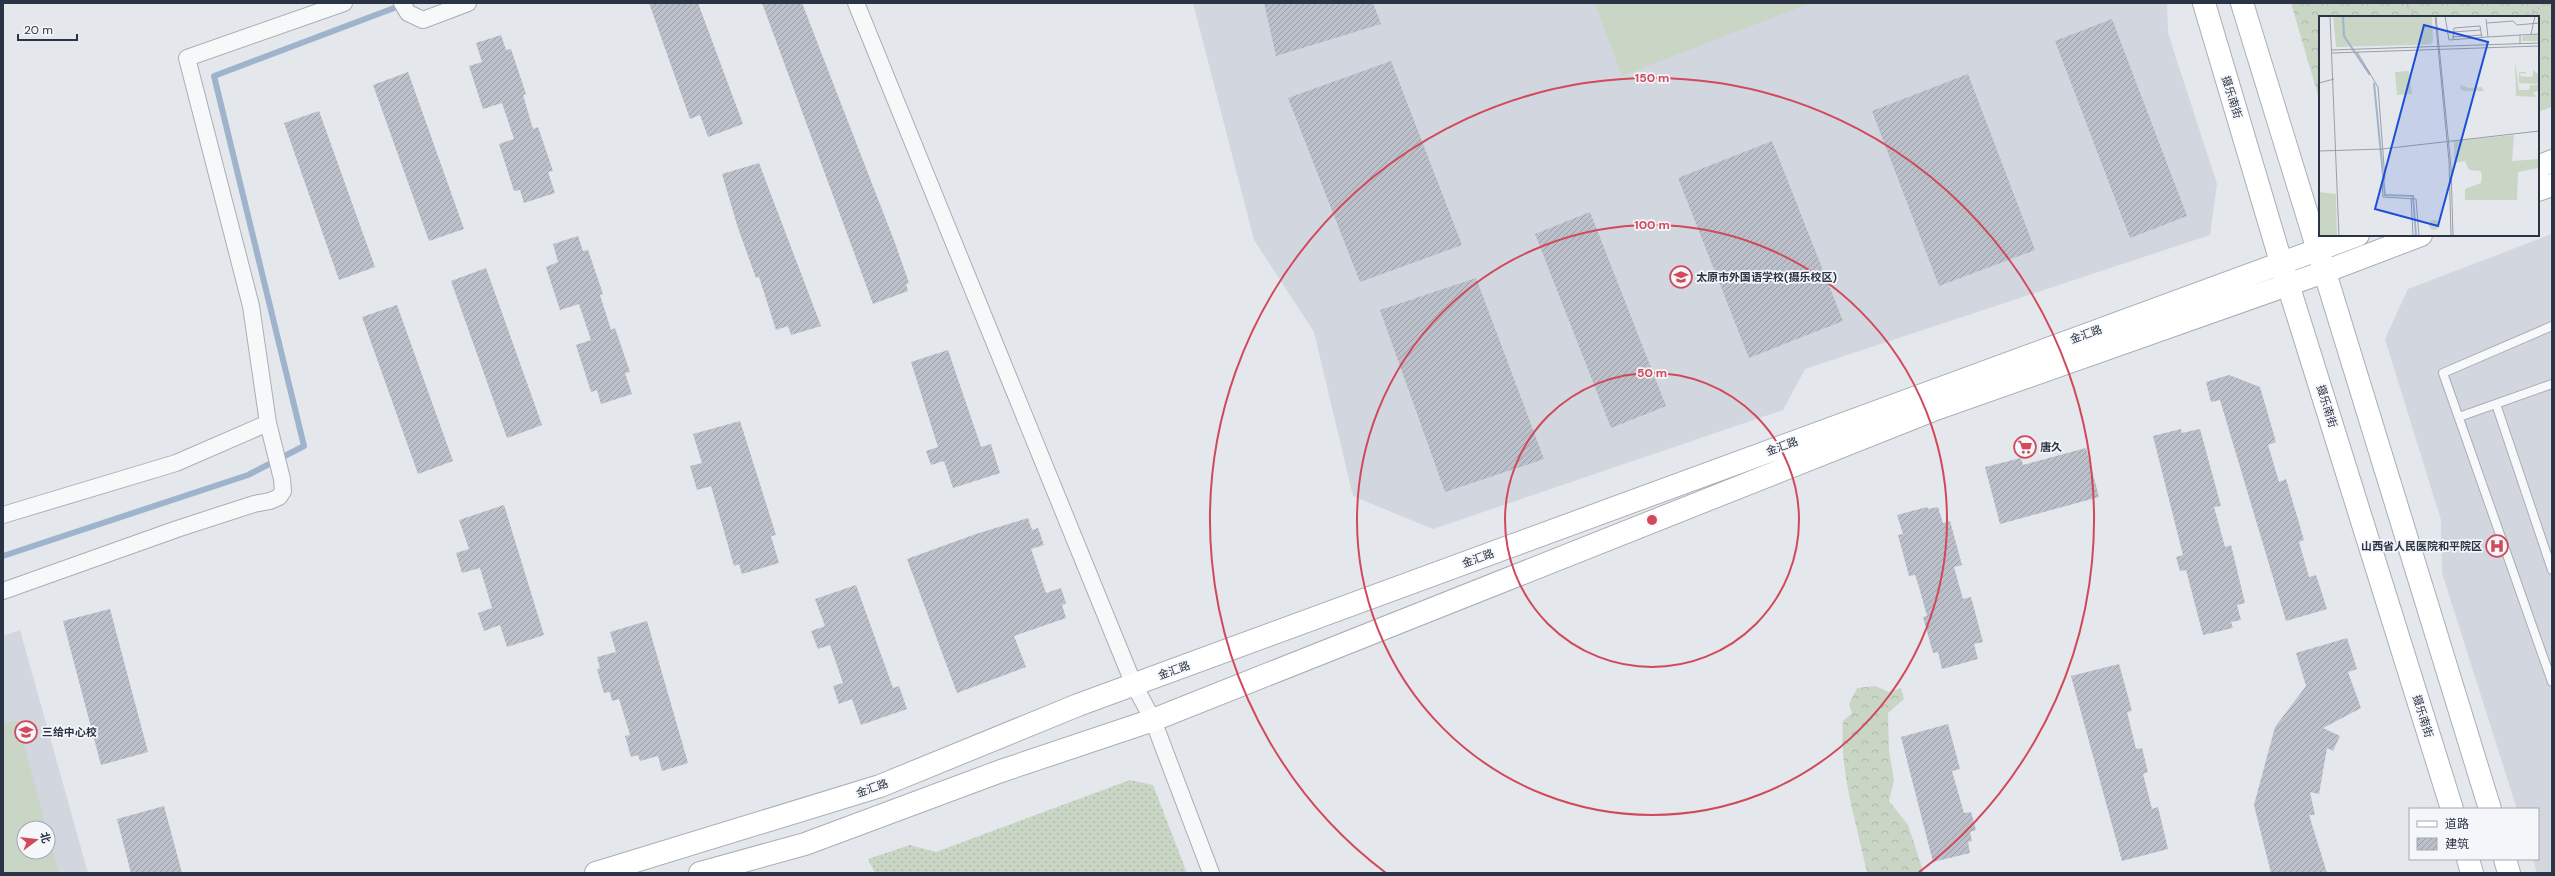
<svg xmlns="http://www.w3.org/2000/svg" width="2555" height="876" font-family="'DM Sans','Noto Sans SC',sans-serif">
<defs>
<pattern id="grass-dots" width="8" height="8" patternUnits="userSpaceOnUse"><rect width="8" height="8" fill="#c9d6c5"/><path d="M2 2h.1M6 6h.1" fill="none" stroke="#adb8ab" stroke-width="1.8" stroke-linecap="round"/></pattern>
<pattern id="forest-crowns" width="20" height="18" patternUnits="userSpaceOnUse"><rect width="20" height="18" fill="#c9d6c5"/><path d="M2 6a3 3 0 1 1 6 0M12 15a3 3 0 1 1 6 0" fill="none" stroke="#adb8ab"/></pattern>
<pattern id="building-hatch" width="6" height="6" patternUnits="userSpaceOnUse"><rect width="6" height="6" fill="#bbc0ca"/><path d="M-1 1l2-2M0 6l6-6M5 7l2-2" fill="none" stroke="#989da6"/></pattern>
</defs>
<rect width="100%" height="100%" fill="#e4e7ec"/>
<!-- built -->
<path fill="#d2d6de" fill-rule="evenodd" d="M1193,3H2167L2168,33L2217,184L2210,235L1805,369L1783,410L1433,529L1353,496L1314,332L1254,240Z
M2552,234V873H2537L2533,859H2538V809H2517L2442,573L2441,520L2385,339L2408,289Z
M20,630L88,873H3V636ZM24,828H48V852H24Z"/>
<!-- grass -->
<path fill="url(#grass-dots)" d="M1130,780L1153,785L1187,873H875L868,859L910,845L936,852Z"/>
<!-- forest -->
<path fill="url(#forest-crowns)" d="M2291,3H2552V107L2538,112V17H2320V102Z
M1875,686L1889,692L1901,688L1904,699L1888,713L1889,751L1894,780L1889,801L1908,825L1924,873H1867C1857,824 1839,772 1843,721L1852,713L1849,704L1857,688Z"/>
<!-- garden -->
<path fill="#c9d6c5" d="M1595,3H1810L1622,76Z
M18,720L46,828H24V852H48V834L59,873H3V724Z"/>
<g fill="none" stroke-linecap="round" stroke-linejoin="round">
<!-- stream -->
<path stroke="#9fb4cc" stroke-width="6" d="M3,556L248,475L304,446L214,76L402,5"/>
</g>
<!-- building -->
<path fill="url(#building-hatch)" d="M649,3H698L743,124L708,137L700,115L690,119Z
M762,3H802L895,243L909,283L906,284L908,291L873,304Z
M1264,3H1373L1381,24L1276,56Z
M2112,19L2187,216L2130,238L2055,41Z
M501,35L506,50L511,49L526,94L523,95L533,129L538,127L553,171L548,172L555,193L524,203L520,190L514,191L499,144L514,139L502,103L483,109L469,66L482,62L476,43Z
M1391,61L1462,245L1360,282L1288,98Z
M408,72L464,229L429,241L373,85Z
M1968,74L2035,250L1939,286L1872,111Z
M319,111L375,267L339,280L284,123Z
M1772,141L1843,321L1749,358L1678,178Z
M759,163L821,326L791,335L788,326L776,330L759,277L756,278L738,228L722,174Z
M1590,212L1666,406L1611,428L1535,234Z
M578,236L583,251L588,250L603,294L600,295L611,330L615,328L630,372L625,373L632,394L601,404L597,390L591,392L576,345L591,340L579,304L560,310L546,267L558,262L553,244Z
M486,268L542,425L507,438L451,281Z
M1476,278L1544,459L1445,492L1380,310Z
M397,305L453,461L418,474L362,317Z
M948,350L981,447L991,444L1000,473L953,488L944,461L931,465L926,451L938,447L911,362Z
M2229,375L2260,387L2276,442L2268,445L2279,482L2286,479L2304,540L2299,542L2309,577L2316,575L2327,609L2286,621L2220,400L2211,402L2206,382Z
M740,421L776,535L771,536L779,563L742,574L739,564L734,566L711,486L697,490L690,466L702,463L693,434Z
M2181,429L2182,433L2200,429L2221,506L2214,507L2225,547L2231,545L2245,603L2237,605L2241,620L2231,622L2233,628L2203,635L2186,570L2180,571L2176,557L2183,555L2153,436Z
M2086,448L2099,497L2000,524L1985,467L2021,458L2023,465Z
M504,505L544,635L507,647L500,625L484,631L478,613L492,608L480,568L462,573L456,553L469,549L459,520Z
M1927,507L1928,509L1938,507L1943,523L1950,521L1962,565L1954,567L1963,599L1971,597L1983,642L1974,644L1978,659L1942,669L1938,652L1933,653L1923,617L1927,616L1919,587L1915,575L1909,576L1898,535L1903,534L1897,515Z
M1028,518L1032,530L1038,528L1044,545L1031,549L1046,593L1061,588L1066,603L1062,605L1066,618L1014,636L1026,667L957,693L907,559L976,534Z
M856,585L893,688L899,686L907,709L861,725L852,699L839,704L833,686L843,683L830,645L818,649L811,631L825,626L815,599Z
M110,609L148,752L101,765L63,621Z
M647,621L688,763L662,771L658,756L640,761L638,755L631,757L625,736L630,735L619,699L612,701L610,692L604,693L597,669L600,668L597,657L616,652L610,632Z
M2347,638L2357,669L2348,672L2361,708L2323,728L2340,736L2333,751L2327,748L2319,794L2310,792L2315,815H2309L2327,873H2271L2254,805L2275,727L2306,686L2296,653Z
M2119,664L2132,711L2127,712L2136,749L2142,748L2148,772L2143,774L2152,809L2158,807L2168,849L2122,861L2071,676Z
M1948,724L1960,769L1952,771L1964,813L1971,812L1976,830L1970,832L1972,841L1968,842L1970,853L1933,862L1901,737Z
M164,806L182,873H131L117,819Z"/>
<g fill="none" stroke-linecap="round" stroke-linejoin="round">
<!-- lane casing -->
<g stroke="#a9aeb7" stroke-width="10">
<path id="lane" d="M2552,326L2443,373L2552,682
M2496,404L2552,570
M2459,417L2552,384"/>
</g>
<!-- street casing -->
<g stroke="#a9aeb7" stroke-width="18">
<path id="street" d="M402,3L408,13L423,20L468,3
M856,3L1134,685L1153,720L1211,873
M3,515L176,463L268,423
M3,591L177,529L254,504L270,501L279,497L283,491L282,479L268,423L251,306L187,58L344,3"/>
</g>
<!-- secondary casing -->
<g stroke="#a9aeb7" stroke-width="24">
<path id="secondary" d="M2204,3L2281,262L2452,809
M2242,3L2490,809
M2538,167L2552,161
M2538,190L2552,185
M2468,859L2472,873
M2505,859L2509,873
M596,873L880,786L1078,705L2358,235
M700,873L805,844L1001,771L1153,720L1933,410L2324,272L2421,235"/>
</g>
<!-- path -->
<path stroke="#c2c5cb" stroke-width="2.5" stroke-dasharray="3 3" stroke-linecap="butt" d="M2402,3L2418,15L2426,17
M2521,17L2548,3"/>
<!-- lane -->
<use href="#lane" stroke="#f7f8fa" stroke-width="8"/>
<!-- street -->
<use href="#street" stroke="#f7f8fa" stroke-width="16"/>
<!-- secondary -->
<use href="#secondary" stroke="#fff" stroke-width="22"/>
</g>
<!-- distance rings -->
<g fill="none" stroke="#d1495b" stroke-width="2">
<circle cx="1652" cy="520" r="147"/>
<circle cx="1652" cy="520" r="295"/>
<path d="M1386 873A442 442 0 1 1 1918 873"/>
</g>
<!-- icons -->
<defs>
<g id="school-ring" transform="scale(1.15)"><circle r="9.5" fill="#f4f6f9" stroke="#d1495b" stroke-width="1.5"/><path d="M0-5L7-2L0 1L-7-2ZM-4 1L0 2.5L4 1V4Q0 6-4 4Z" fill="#d1495b"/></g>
<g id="supermarket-ring" transform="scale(1.15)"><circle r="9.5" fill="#f4f6f9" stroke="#d1495b" stroke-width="1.5"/><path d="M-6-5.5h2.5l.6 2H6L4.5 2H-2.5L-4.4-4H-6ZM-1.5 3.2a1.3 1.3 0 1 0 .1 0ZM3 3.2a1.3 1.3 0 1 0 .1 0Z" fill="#d1495b"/></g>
<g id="hospital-ring" transform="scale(1.15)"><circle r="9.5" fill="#f4f6f9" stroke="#d1495b" stroke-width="1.5"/><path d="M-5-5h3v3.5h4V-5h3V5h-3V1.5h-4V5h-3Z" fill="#d1495b"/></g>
</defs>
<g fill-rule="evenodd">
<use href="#school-ring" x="1681" y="277"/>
<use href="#supermarket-ring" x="2025" y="447"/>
<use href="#hospital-ring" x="2497" y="546"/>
<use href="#school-ring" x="26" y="732"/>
</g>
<g text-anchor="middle" stroke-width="3.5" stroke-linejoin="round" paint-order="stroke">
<!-- street labels -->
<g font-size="11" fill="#2b3445" stroke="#f4f6f9">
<text transform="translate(2232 97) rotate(73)" y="4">摄乐南街</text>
<text transform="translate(2086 334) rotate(-20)" y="4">金汇路</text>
<text transform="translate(2327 406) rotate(73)" y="4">摄乐南街</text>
<text transform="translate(1782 446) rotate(-20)" y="4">金汇路</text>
<text transform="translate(1478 558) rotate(-20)" y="4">金汇路</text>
<text transform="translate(1174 670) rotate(-20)" y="4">金汇路</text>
<text transform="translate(2423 716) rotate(73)" y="4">摄乐南街</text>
<text transform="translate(872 788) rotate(-19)" y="4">金汇路</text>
</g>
<!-- poi labels -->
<g font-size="11" font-weight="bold" fill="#2b3445" stroke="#f4f6f9" text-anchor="start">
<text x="1696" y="281">太原市外国语学校(摄乐校区)</text>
<text x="2040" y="451">唐久</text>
<text x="2482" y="550" text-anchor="end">山西省人民医院和平院区</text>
<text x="42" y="736">三给中心校</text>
</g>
</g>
<!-- overview -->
<g transform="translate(2319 16)">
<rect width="220" height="220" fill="#e4e7ec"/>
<path d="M220,18V25H203L204,20ZM196,44L200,74H210L211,69H219L220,78L218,75L214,77L218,81L197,80ZM214,54L220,59V68L200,67V56H207L206,58L202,57L201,60L211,61L214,60ZM195,119L193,145L220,143V152L199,156L198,184H146V173L162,167L163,161L162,155L150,154L146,145L135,147V125ZM0,176L17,178L18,220H0Z" fill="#c9d6c5"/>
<path d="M14,0H113L114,25L112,28L94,29L17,31ZM142,69L150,72L163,71L165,75H145L141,73Z" fill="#c9d6c5"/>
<path d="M90,55L93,78L78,79L76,56ZM110 209a5 5 0 1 1 10 0a5 5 0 1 1-10 0Z" fill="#c9d6c5"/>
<path fill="none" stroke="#9fb4cc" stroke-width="2" d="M24,0L25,20L51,59M55,67L66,179L94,180L97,220"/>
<path fill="none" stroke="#9a9fa9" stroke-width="1" d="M11,0L20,220M116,0L130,145L132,220M117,0L132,151L134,220M126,0L130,24L169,21M167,3L169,21L201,19V28M168,7L194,5L198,9L220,7M133,16L162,14M212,18L216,0M201,19L220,18M133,21L163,19M134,24L135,12L161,10L163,22M12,34L220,27M38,36L59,71L66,163L63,165L64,181L97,183L100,220M13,37L220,30M0,67L15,63M0,135L63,133L220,115M92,182L94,220"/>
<path fill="#1d4ed8" fill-opacity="0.15" stroke="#1d4ed8" stroke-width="2" d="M105,9L169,26L119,210L56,193Z"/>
<rect width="220" height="220" fill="none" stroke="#2b3445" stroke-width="2"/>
</g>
<circle cx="1652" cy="520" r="6" fill="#d1495b" stroke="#f4f6f9" stroke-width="2"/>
<g font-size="12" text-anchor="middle" font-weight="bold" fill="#d1495b" stroke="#f4f6f9" stroke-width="3.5" stroke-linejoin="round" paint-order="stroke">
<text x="1652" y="82">150 m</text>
<text x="1652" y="229">100 m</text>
<text x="1652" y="377">50 m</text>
</g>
<!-- border -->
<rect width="2555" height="876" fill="none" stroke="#2b3445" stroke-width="8"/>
<!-- legend -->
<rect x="2409" y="808" width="130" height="52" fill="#f4f6f9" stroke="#a4a8b1"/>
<rect x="2417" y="821" width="20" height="6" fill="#ffffff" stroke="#a4a8b1"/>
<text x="2445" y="828" font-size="12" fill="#2b3445">道路</text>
<rect x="2417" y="838" width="20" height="12" fill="url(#building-hatch)" stroke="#a4a8b1"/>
<text x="2445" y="848" font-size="12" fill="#2b3445">建筑</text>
<!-- north arrow -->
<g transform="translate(36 840) rotate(75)"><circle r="19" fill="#f4f6f9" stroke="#a4a8b1"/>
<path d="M0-3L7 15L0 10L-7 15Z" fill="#d1495b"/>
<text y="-6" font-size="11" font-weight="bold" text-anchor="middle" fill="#2b3445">北</text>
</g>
<!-- scale -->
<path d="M18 34v6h59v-6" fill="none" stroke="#2b3445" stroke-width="2"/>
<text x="24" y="34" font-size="12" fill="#2b3445" stroke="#f4f6f9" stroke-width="3" paint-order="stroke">20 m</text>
</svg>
